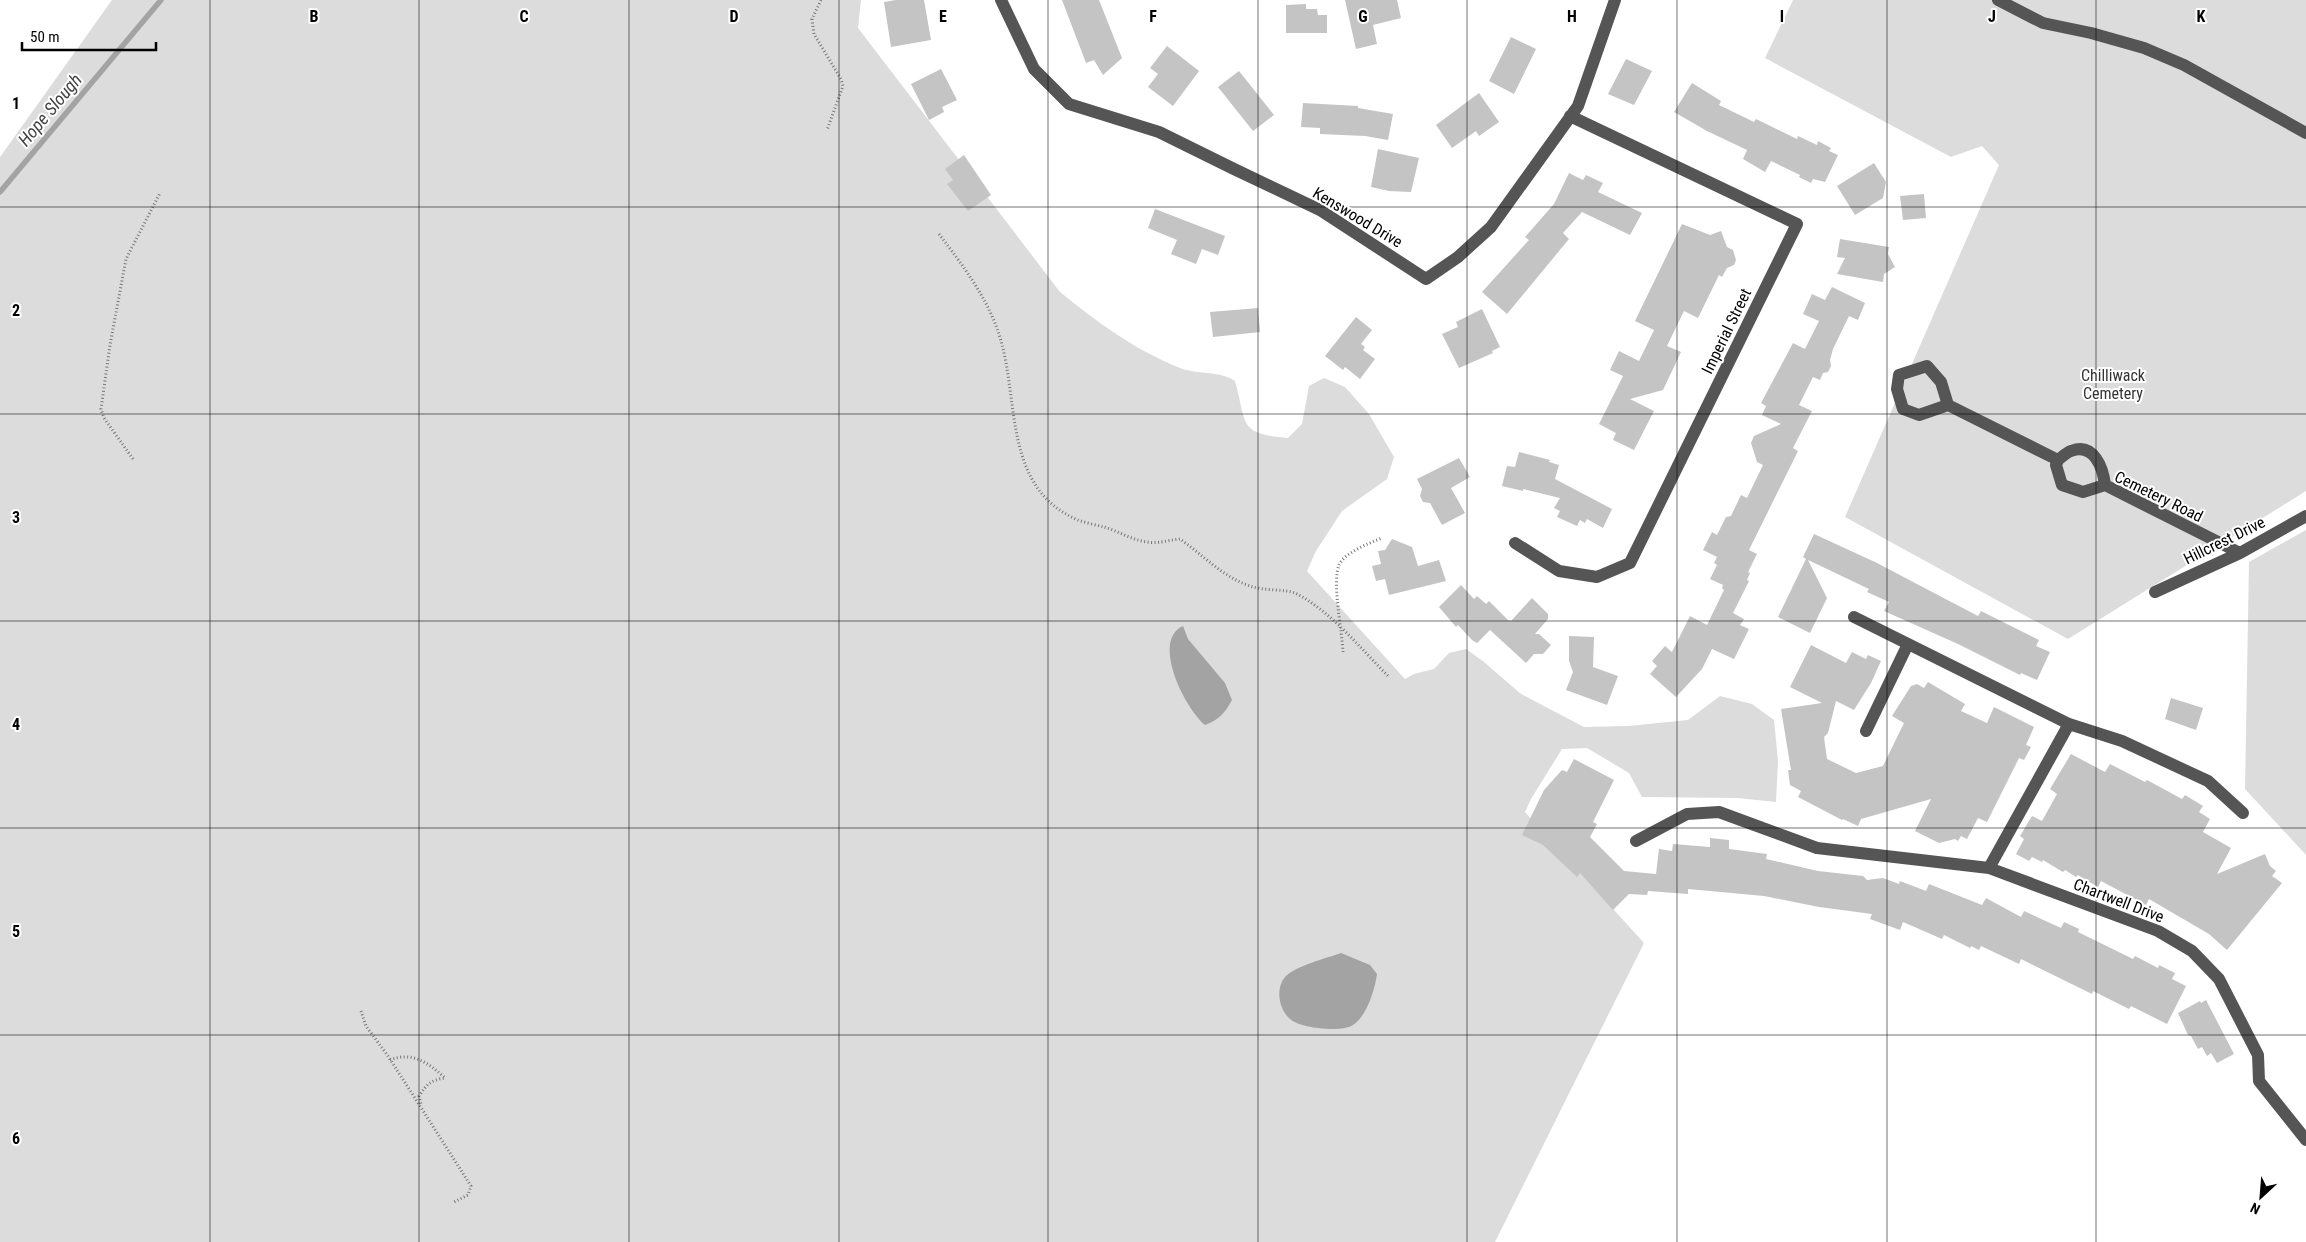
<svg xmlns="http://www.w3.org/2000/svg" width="2306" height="1242" font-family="'Roboto Condensed',sans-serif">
<rect width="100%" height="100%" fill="#fff"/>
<!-- green -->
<path fill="#dcdcdc" d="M112,0H861L858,28L1060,292C1097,322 1135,350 1180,368C1198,375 1218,370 1235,381C1247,423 1237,434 1288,438L1302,424L1309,386L1324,378L1345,387L1369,414L1394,457L1387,479L1342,511L1316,551L1307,571L1405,679L1414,674L1434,669L1449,653L1466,649L1484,662L1521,694L1584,727L1628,726L1688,720L1720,696L1752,704L1774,720L1778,761L1776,802L1738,798L1642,797L1629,773L1587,748L1562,749L1531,799L1525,812L1644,943L1495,1242H0V157Z
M1793,0H2306V491L2068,639L1845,517L1999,165L1982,146L1951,157L1765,58Z
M2306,530V855L2245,789L2249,562Z"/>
<!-- water -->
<path fill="#a3a3a3" d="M1183,626L1188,639L1225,683L1232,700C1225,713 1219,720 1205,725C1186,710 1150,641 1183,626Z
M1341,953L1370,965L1377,974C1375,989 1367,1016 1353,1025C1342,1033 1299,1028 1290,1019C1279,1009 1275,989 1285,977C1295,966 1327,958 1341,953Z"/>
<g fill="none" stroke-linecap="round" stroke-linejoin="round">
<!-- stream -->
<path stroke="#a3a3a3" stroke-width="5.5" d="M0,192L161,0"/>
</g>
<!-- building -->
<path fill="#c4c4c4" d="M896,0H924L931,40L891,47L884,2Z
M1062,0H1099L1122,58L1103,75L1094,60L1086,63Z
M1345,0H1397L1401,18L1373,25L1377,44L1356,49Z
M1306,4V9H1317L1318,15H1327V33H1286V5Z
M1511,37L1536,49L1514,94L1489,81Z
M1167,46L1199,71L1173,106L1148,87L1158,74L1150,68Z
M1626,59L1652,71L1634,105L1608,94Z
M941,69L957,100L942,107L944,112L929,120L911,84Z
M1239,71L1274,115L1253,131L1218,87Z
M1692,83L1721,101L1719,105L1754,122L1756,119L1797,139L1798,136L1817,145L1818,141L1831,148L1829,151L1838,155L1825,182L1813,179L1811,183L1799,177L1800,175L1771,161L1765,172L1743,159L1747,150L1707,131L1674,112Z
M1479,93L1499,122L1479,136L1476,131L1452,148L1436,125Z
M1303,103L1358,106V108L1393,114L1388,140L1365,136L1320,134V128L1301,127Z
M1378,149L1419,158L1411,192L1389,191L1371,187Z
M964,155L991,195L968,211L947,184L953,180L945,169Z
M1874,163L1886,182L1883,198L1855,215L1837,186Z
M1569,173L1583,180L1586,175L1603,183L1598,192L1642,213L1630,235L1582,212L1563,233L1569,239L1507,314L1482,292L1529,240L1525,237L1554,204Z
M1924,194L1926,218L1903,220L1900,196Z
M1155,209L1225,236L1218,255L1202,249L1196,264L1171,254L1177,240L1148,228Z
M1682,224L1710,235L1721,231L1727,247L1733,250L1736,260L1734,265L1727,268L1722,277L1719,275L1698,318L1684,311L1667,346L1681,352L1663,390L1630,399L1654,411L1634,450L1613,440L1616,433L1599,424L1623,376L1610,370L1619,351L1639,361L1654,330L1635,321Z
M1840,239L1889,247L1888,254L1895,267L1884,274L1883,282L1837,274L1845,258L1837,257Z
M1832,287L1865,303L1858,320L1849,316L1833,349L1830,360L1831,366L1828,372L1823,373L1820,380L1813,377L1799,405L1812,411L1793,448L1798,451L1749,550L1757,554L1748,572L1750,573L1747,580L1749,581L1733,613L1744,619L1740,625L1749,629L1734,659L1712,649L1702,669L1676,697L1650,674L1657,666L1652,661L1665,646L1672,652L1690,616L1707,625L1724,590L1722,588L1723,585L1710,579L1717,565L1714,563L1717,557L1703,550L1712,532L1717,535L1726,517L1731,516L1741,495L1747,498L1763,465L1757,462L1751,443L1754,436L1781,424L1762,415L1766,406L1761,403L1793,343L1805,349L1819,321L1803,314L1812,294L1825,300Z
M1258,308L1260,332L1213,337L1210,312Z
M1482,309L1500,347L1492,351L1493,353L1459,368L1442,334L1458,327L1456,322Z
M1356,317L1372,330L1361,344L1365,347L1363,350L1375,359L1360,379L1345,367L1343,370L1325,356Z
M1519,452L1550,460L1549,462L1559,465L1555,479L1612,509L1603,528L1587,519L1585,523L1580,520L1577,526L1557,517L1560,511L1554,508L1560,498L1523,489V491L1502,486L1507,466L1515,467Z
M1459,458L1470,477L1451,488L1465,513L1442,525L1430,503L1423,502L1420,496L1422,489L1417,479Z
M1814,534L1875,562L1978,616L1981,611L2039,640L2036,646L2050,652L2037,680L2021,673L2020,675L1958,644L1884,611L1889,602L1867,592L1869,589L1808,560L1827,598L1810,633L1778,617L1806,559L1803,557Z
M1392,539L1412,547L1418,566L1439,560L1446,581L1389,595L1385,579L1376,581L1372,566L1381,564L1378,551L1385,550Z
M1461,585L1474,599L1477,596L1486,604L1489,601L1508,620L1511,621L1532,598L1548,614V619L1535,634H1539L1551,645L1543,654H1534L1526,663L1490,630L1477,643L1472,640L1458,625L1456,627L1439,607Z
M1569,636L1594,637L1593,667L1618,676L1607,705L1566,690L1573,672L1569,661Z
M1811,645L1846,663L1852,652L1866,659L1868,655L1881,661L1871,683L1854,710L1836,701L1828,733L1824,737L1827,759L1856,773L1883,766L1904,723L1892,716L1911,686L1917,684L1924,688L1928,682L1965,704L1961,711L1987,723L1994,707L2034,727L2026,745L2031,747L2024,760L2019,758L1987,822L1978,818L1967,839L1961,836L1958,841L1955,839L1939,843L1915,831L1931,799L1861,819L1858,826L1843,819L1842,820L1798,797L1801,791L1790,785L1788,770H1791L1781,709L1822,703L1790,687Z
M2171,698L2203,708L2196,730L2165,719Z
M2071,754L2105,772L2110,764L2145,782L2147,780L2182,799L2185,795L2203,806L2199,812L2210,819L2203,832L2231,848L2217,874L2265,854L2270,866L2276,871L2272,876L2282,883L2227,950L2209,934L2149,899L2146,905L2101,881L2098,887L2078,875L2076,877L2065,870L2063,872L2043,860L2042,862L2032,857L2029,861L2016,854L2024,839L2020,836L2032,816L2042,821L2057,794L2050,789Z
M1574,759L1614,780L1593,822L1597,824L1590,837L1624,871L1656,874L1659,849L1672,851L1673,844L1710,847V838L1729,840V849L1767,854L1766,859L1818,871L1863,876L1867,880L1883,878L1899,884L1900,881L1926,891L1929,884L1982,905L1986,898L2021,917L2024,911L2061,928L2064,922L2079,929L2078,932L2133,959L2135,956L2158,968L2159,965L2175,973L2172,979L2186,986L2167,1024L2131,1006L2129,1009L2093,991L2092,994L2021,959L2019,964L1981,946L1979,950L1971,946L1970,948L1944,935L1942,939L1903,922L1900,930L1870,919L1872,914L1819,907L1764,896L1688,889V894L1648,891L1647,895L1629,894L1613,910L1580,873L1577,877L1543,845L1522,835L1544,790L1562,770L1567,772Z
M2206,1000L2234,1054L2217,1063L2211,1053L2207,1056L2202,1047L2198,1049L2191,1036L2188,1035L2178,1013L2200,1001L2201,1003Z"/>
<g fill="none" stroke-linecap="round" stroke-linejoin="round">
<!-- path -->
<path stroke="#777" stroke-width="3" stroke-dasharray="1 2.5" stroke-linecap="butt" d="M821,0L812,19L814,34L841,79L843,86L827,130
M939,234C964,267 990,301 1001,341C1019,403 1004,489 1078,520C1086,523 1096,525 1104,527C1118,531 1132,540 1147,542C1158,544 1169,540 1180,539C1203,555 1223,577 1250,586C1264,591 1285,589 1295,593C1330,610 1362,650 1389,677
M133,459L104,418L101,409L110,345L126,259L160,193
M1343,652C1342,630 1332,584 1339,565C1345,552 1370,543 1382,538
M361,1011L366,1026L388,1056L471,1186L468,1195L454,1202
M390,1060C412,1051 429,1063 445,1078C431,1080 427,1084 419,1096L421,1104"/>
<!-- minor -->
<path stroke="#555" stroke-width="12" d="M1001,0L1034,69L1069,104L1159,132L1234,169L1320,210L1426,279L1458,257L1491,227L1578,106L1615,0
M1998,0L2043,23L2091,33L2144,48L2184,65L2306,133
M1948,405L1941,382L1927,366L1899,375L1897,389L1903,409L1919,415L1948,405L2058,460
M2058,460L2056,465L2062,485L2083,492L2105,485L2240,553
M2058,460C2062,457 2067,452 2071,451C2094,442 2103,468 2105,485
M1515,543L1559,571L1597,577L1630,563L1797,224L1570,116
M2155,592L2240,553L2306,516
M1854,617L2069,724L2122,741L2208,781L2243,813
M1866,731L1908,644
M1636,841L1687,814L1719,812L1817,848L1989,868L2158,931L2192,951L2219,979L2258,1055L2259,1081L2306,1140
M1989,868L2069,724"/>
</g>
<!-- grid -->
<path fill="none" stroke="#000" stroke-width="1" stroke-opacity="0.55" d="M210,0V1242M419,0V1242M629,0V1242M839,0V1242M1048,0V1242M1258,0V1242M1467,0V1242M1677,0V1242M1887,0V1242M2096,0V1242M0,207H2306M0,414H2306M0,621H2306M0,828H2306M0,1035H2306"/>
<g text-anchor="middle" stroke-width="4" stroke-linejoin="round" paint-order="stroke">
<!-- street labels -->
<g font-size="16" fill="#000" stroke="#fff">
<text transform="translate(1358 217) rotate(31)" y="6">Kenswood Drive</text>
<text transform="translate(1726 331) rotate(-64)" y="6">Imperial Street</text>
<text transform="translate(2159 496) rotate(26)" y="6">Cemetery Road</text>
<text transform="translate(2224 540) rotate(-26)" y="6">Hillcrest Drive</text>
<text transform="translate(2119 900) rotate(21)" y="6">Chartwell Drive</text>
</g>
<!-- park labels -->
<g font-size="16" fill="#333" stroke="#fff">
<text x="2113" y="381">Chilliwack<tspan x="2113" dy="18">Cemetery</tspan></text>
</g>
<!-- water labels -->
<g font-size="18" font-style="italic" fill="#444" stroke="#fff">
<text transform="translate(50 110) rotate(-50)" y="6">Hope Slough</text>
</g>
</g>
<g font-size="16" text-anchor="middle" font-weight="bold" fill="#000" stroke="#fff" stroke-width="4" stroke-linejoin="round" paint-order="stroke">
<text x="314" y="22">B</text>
<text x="524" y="22">C</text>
<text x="734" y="22">D</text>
<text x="943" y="22">E</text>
<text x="1153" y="22">F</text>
<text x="1363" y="22">G</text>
<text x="1572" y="22">H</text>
<text x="1782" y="22">I</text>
<text x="1992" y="22">J</text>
<text x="2201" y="22">K</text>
<text x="16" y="109">1</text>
<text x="16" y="316">2</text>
<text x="16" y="523">3</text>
<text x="16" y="730">4</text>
<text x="16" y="937">5</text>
<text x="16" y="1144">6</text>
</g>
<!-- north arrow -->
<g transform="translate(2261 1197) rotate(206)" stroke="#ffffff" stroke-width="4" paint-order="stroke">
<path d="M0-4L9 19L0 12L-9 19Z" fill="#000000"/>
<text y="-8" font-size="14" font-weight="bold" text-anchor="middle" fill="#000000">N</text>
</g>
<!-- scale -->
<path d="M22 42v8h134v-8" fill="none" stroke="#000000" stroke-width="2.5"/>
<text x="30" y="42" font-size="15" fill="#000000" stroke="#ffffff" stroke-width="4" paint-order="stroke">50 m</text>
</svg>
